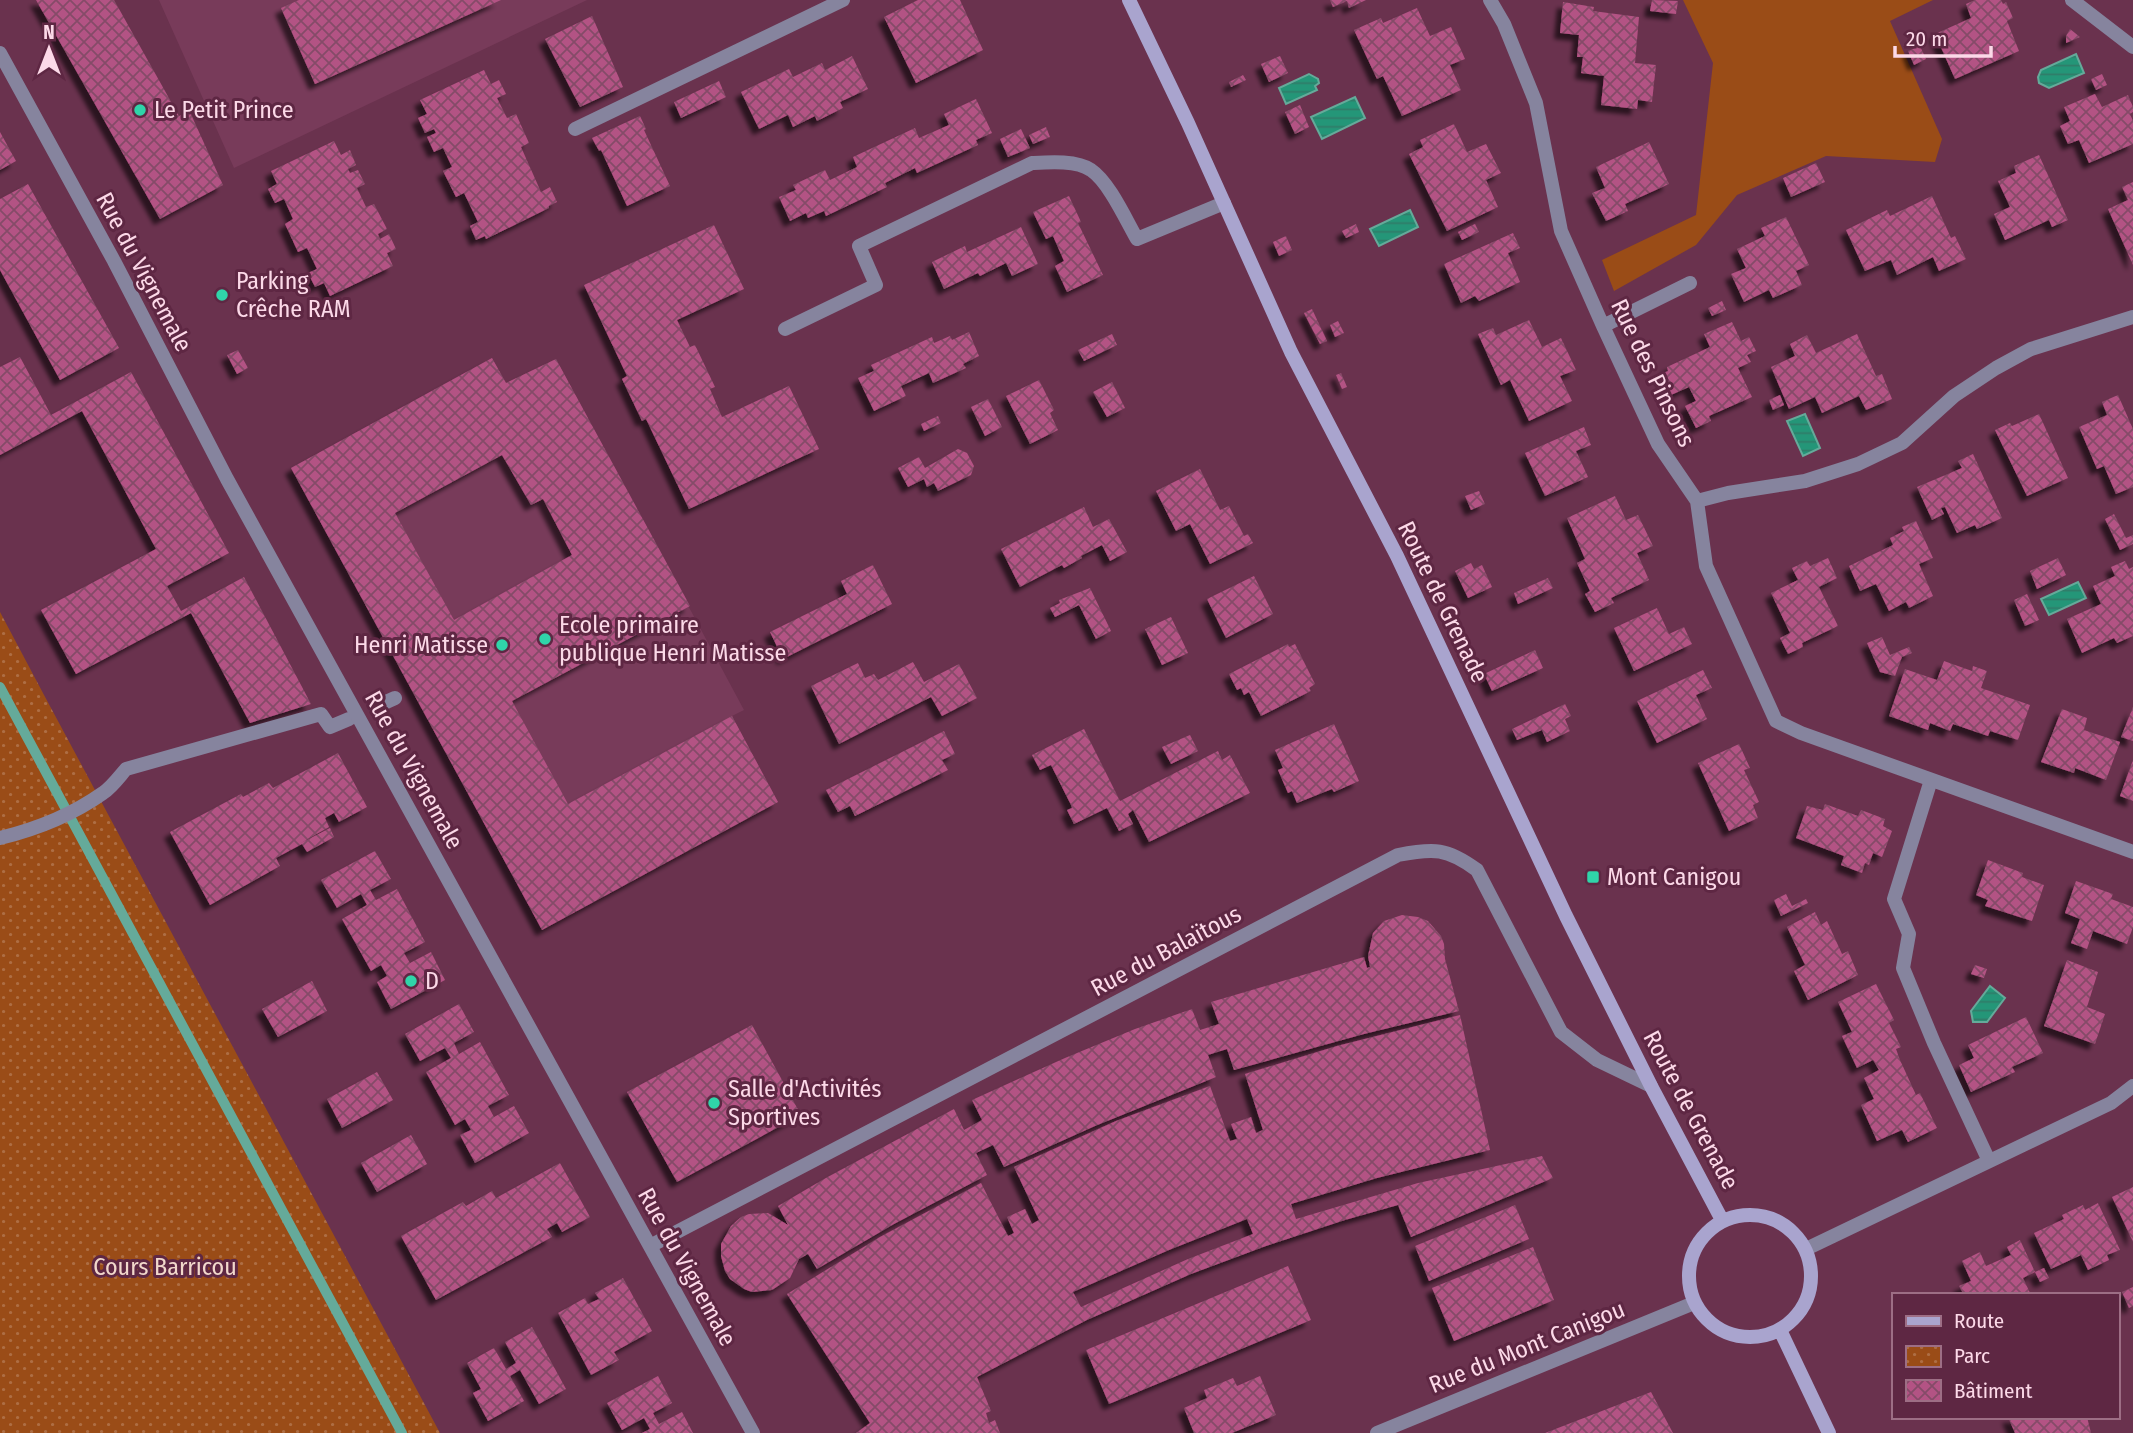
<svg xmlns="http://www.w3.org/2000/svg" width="2133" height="1433" font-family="'Fira Sans Condensed',sans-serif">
<defs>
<pattern id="park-dots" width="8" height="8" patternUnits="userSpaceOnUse" patternTransform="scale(1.75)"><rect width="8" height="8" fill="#9a4c17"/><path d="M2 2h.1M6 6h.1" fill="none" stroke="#ae6e44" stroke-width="1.8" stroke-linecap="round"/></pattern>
<pattern id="water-rules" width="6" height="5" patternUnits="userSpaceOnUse" patternTransform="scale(1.75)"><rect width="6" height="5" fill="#249678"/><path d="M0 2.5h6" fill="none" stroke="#307c69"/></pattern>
<pattern id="building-cross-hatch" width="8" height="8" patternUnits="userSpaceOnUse" patternTransform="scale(1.75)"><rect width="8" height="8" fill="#b35384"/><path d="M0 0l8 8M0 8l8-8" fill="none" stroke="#854b68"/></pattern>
<filter id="shadow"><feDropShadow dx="-6" dy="6" stdDeviation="2" flood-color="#0009"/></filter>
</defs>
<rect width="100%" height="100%" fill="#6a324e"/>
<!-- built -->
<path fill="#783b5a" d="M159,0H587L234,168Z
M492,358L506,383L556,359L744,710L732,716L778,802L542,930L291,468Z"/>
<!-- green -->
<path fill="#9a4c17" d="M1683,0H1933L1890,21L1942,139L1935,162L1826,156L1737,195L1696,245L1614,291L1602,260L1696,215L1713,63Z"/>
<!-- park -->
<path fill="url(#park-dots)" d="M0,612L44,695L440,1433H0Z"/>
<!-- water -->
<path fill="url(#water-rules)" stroke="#65aa9a" stroke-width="2" d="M2076,54L2084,73L2049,88L2039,83L2038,77L2041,70Z
M1309,74L1318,79L1319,83L1315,86L1317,90L1286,104L1279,88Z
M1355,97L1365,118L1322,139L1311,117Z
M1410,210L1418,227L1379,246L1370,229Z
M1805,414L1820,448L1803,456L1787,421Z
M2078,582L2086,598L2049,615L2041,599Z
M1990,986L2005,998L1987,1022H1973L1971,1011Z"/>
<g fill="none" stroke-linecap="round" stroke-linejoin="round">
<!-- stream -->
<path stroke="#65aa9a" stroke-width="10" d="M0,687L402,1433"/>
</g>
<!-- building -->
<path fill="url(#building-cross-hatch)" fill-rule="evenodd" filter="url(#shadow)" d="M36,0H114L179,116L189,110L223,185L160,219Z
M299,0H501L315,84L281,8Z
M918,0H960L983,50L916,83L884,17Z
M1330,0H1366L1349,8L1347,1L1333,7Z
M1652,0L1678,1L1676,14L1650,11Z
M1975,0H2001L2003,4L2006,2L2013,18L2007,21L2019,51L1955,79L1935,34L1971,18L1966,4Z
M1563,2L1594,7L1593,11L1639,17L1635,63L1656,65L1652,102L1638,100L1637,109L1601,105L1604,76L1581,73L1583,57H1577L1579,35L1560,33Z
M1417,8L1430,36L1451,27L1465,59L1450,65L1461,90L1402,116L1383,76L1377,79L1354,30L1381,18L1383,23Z
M592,16L623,87L580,107L545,39Z
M2070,29L2080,37L2066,43V36Z
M1920,46L1926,59L1914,65L1908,51Z
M852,56L868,89L840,102L843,108L817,121L815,116L793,127L788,115L759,129L741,92L789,69L793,77L822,63L825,70Z
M1280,56L1288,73L1269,82L1261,64Z
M484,70L491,84L499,80L506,94L497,98L507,118L516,114L529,143L521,147L541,192L550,187L557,202L549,206V208L486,239L485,236L476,240L470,226L478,222L464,193L456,197L443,171L452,167L443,148L434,152L427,137L436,133L434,129L425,133L418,118L427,114L420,100Z
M2102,74L2107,85L2096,90L2091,79Z
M1243,75L1246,80L1231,87L1229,82Z
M719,81L726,97L681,118L674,102Z
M2095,94L2102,107L2128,95L2133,107V112L2130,114L2133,121V144L2089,163L2079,140L2068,144L2060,126L2070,121L2064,107Z
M976,99L992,133L976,140L978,145L917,173L915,168L885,183L887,187L826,216L824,211L808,218L806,213L790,221L779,197L796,190L793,185L825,170L830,180L857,167L853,157L915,128L919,138L949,125L944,114Z
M1300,105L1309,127L1295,134L1285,112Z
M640,116L646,129L644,130L670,186L627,206L601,150L599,151L592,138Z
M1454,124L1467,152L1486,144L1501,173L1486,180L1498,207L1447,231L1409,154L1423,147L1420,140Z
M1046,127L1050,137L1033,144L1029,135Z
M1021,129L1030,148L1008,157L1000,139Z
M0,132L16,161L0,170Z
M334,141L341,155L350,150L356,165L348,169L350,173L358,170L365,184L357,188L366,207L374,204L387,229L378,234L380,239L389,234L396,249L387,253L393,266L330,296L324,283L315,287L308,273L317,269L307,248L298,252L285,224L293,219L284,199L275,203L268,189L277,184L271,171Z
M1649,142L1669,184L1625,204L1628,211L1606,221L1592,193L1605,188L1596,167Z
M2039,155L2068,220L2052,227L2049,220L2005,240L1994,214L2010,207L1998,181L2016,173L2014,166Z
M1816,163L1825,182L1791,197L1783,178Z
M2133,182V265L2108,209L2128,200L2122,187Z
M28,184L119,348L60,380L0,270V199Z
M1069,196L1081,222L1078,223L1103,275L1067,292L1055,266L1064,261L1053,236L1046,239L1033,212Z
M1932,196L1951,238L1955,236L1966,259L1939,271L1933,257L1897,275L1891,260L1865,271L1846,230L1887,210L1890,216Z
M1786,217L1809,265L1796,271L1802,285L1773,298L1769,290L1744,302L1731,274L1746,268L1737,249L1765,236L1761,228Z
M1356,224L1359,232L1346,238L1342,231Z
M1475,224L1479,232L1462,240L1458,232Z
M714,225L744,289L677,320L690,347L695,345L715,387L710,389L722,417L789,386L819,449L689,509L646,419L642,421L622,379L627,376L584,285Z
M1021,227L1038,264L1012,276L1006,263L980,276L978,273L944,289L932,262L965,246L967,252Z
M1513,233L1520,248L1508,253L1520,282L1479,301L1475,296L1461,303L1444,264Z
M1286,236L1292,250L1279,256L1273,242Z
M1722,301L1726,310L1712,316L1708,308Z
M1312,309L1327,341L1320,344L1304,313Z
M1529,320L1542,347L1561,338L1576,370L1560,376L1572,401L1529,421L1510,380L1501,385L1478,334L1493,328L1496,335Z
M1338,321L1344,333L1335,337L1330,325Z
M1732,322L1741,341L1749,337L1756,351L1747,355L1751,362L1738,368L1752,397L1709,416L1711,421L1696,428L1685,406L1696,401L1689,387L1671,395L1661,374L1668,371L1667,367L1710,347L1704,334Z
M969,332L979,356L963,364L966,368L933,383L929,373L901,386L906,396L874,411L858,378L874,371L871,365L932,337L934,343L950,336L952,340Z
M1112,334L1117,345L1084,361L1078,350Z
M1857,334L1876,376L1882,374L1892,399L1866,410L1859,396L1822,413L1815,397L1789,409L1771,367L1795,356L1790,344L1807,335L1816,353Z
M238,350L248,368L237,374L227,355Z
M20,357L51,415L131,372L229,553L167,586L181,611L244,577L311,704L250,723L191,613L76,674L41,610L156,549L82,411L0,455V367Z
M492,358L506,383L556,359L690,606L512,701L568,804L732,716L778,802L542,930L291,468ZM502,455L531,505L543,499L572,555L454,620L395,513Z
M1341,373L1347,387L1342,389L1336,375Z
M1039,380L1054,410L1050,413L1058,430L1030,444L1006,396Z
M1112,382L1125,408L1107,417L1093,392Z
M1780,395L1784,405L1773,410L1769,400Z
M2118,395L2133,429V487L2116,494L2104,466L2097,469L2079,427L2107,415L2102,402Z
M988,399L1002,427L985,436L971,407Z
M2039,414L2068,478L2027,496L1995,430L2010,423L2012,426Z
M938,416L941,423L924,431L921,424Z
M1584,427L1591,445L1576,451L1588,477L1545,496L1525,453Z
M958,449L967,453L974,466L971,475L938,491L934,483L927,487L924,479L908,487L898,468L919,457L925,468Z
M1973,454L2002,518L1977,529L1975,525L1957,533L1945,507L1941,508L1944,514L1932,520L1917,487L1962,468L1958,461Z
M1200,469L1220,510L1229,506L1244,536L1248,534L1253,543L1210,564L1190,524L1176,531L1156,491Z
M1479,491L1485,504L1471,510L1465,496Z
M1615,496L1626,520L1638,515L1653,546L1637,553L1649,580L1611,598L1614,603L1595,612L1585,594L1590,591L1577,563L1585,559L1567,518Z
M1084,507L1093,527L1109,519L1127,552L1110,561L1102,545L1081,556L1082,558L1064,568L1062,565L1020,587L1001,549Z
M2114,514L2126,538L2133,535V544L2120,550L2105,519Z
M1916,521L1933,558L1919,564L1933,596L1909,608L1906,602L1889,611L1876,584L1860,591L1849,566L1893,545L1890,538L1904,531L1902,527Z
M1828,558L1837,578L1819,587L1838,626L1802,643L1803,647L1788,654L1780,638L1790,633L1771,593L1798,580L1792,568L1807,561L1810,566Z
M2058,558L2066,575L2037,589L2030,571Z
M2125,561L2129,569L2133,567V636L2117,643L2114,638L2082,653L2067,619L2101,604L2093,586L2115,576L2111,567Z
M1471,563L1474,569L1482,565L1492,587L1468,598L1455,571Z
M873,565L892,604L783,659L770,632L847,594L841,581Z
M1254,576L1273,614L1226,638L1207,599Z
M1548,578L1553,588L1518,604L1514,593Z
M1090,588L1111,631L1096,639L1079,605L1055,617L1050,608L1060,603L1059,600Z
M2027,594L2039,620L2025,626L2014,600Z
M1657,608L1669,634L1684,627L1692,644L1634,671L1614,628Z
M1171,617L1188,653L1162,665L1145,629Z
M1882,637L1890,655L1909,647L1912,653L1902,657L1895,676L1880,672L1867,643Z
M1288,644L1289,647L1295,644L1315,684L1309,688L1311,691L1261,716L1249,692L1244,695L1241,688L1237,690L1229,674Z
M1535,650L1543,668L1492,691L1484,674Z
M1944,661L1972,671L1973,666L1987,671L1981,688L2030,705L2018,740L1990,731L1988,736L1953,724L1950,731L1930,723L1928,730L1889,716L1905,669L1937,680Z
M913,662L924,682L959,664L977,698L942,716L931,697L839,744L811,686L858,663L865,678L874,674L878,680Z
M1703,670L1712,688L1696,695L1707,719L1657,743L1637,701Z
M1565,704L1571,716L1565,719L1570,731L1547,742L1542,730L1517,740L1512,729Z
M2133,707V741L2121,737Z
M2062,709L2087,718L2084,730L2120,742L2106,780L2075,768L2074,773L2041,762Z
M1334,724L1359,781L1334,792L1332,789L1297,803L1292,791L1288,793L1278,770L1283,768L1275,750Z
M1084,729L1120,801L1218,751L1222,760L1230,755L1250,793L1149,842L1133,810L1128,814L1133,824L1119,831L1107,808L1074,824L1067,810L1072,808L1071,805L1051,765L1040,770L1032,755Z
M944,731L955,754L942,760L948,770L855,816L850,806L838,812L826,790Z
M1190,735L1198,751L1171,764L1162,747Z
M1739,744L1750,768L1744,770L1759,802L1753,805L1758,818L1729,831L1698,763Z
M338,753L367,807L339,822L334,813L325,818L329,827L301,843L330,828L334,837L307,852L302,844L276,858L280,866L210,905L170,832L241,794L243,797L269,783L273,788Z
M2133,760V801L2120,796Z
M1825,804L1858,816L1861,810L1885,819L1883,826L1892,831L1882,857L1873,853L1869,865L1865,863L1862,873L1841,865L1844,856L1796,838L1807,806L1823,810Z
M375,851L391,879L370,890L376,900L397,889L425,942L404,953L410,963L431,952L445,980L391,1009L377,982L387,976L381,965L371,971L342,919L367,905L361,894L337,908L321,880Z
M1988,860L2023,873L2022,877L2044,885L2032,921L1985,906L1988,900L1976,895Z
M2076,881L2113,894L2111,899L2133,907V927L2127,944L2093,931L2087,949L2071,943L2080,919L2065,913Z
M1786,894L1792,906L1806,899L1808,903L1781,916L1774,900Z
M1815,912L1821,925L1827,921L1842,954L1848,951L1858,975L1808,1000L1794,971L1805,965L1787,927Z
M1402,915L1418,917L1428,921L1441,936L1444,944L1445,959L1459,1011L1364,1034L1234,1070L1227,1049L1208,1055L1216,1077L1095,1126L1004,1167L993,1145L976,1153L987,1175L894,1224L817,1269L808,1254L799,1259L790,1278L772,1290L752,1292L744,1289L730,1279L725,1271L721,1256V1244L731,1226L741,1217L749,1214L768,1213L788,1225L778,1206L824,1179L954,1109L964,1130L982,1120L972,1100L1065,1058L1135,1029L1192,1009L1200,1030L1219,1024L1211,1002L1364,957L1367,968L1370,967L1368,956L1373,933L1384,921Z
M2067,960L2098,972L2087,1007L2105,1014L2095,1044L2044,1026Z
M1975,965L1987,969L1984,978L1971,974Z
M312,981L327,1011L278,1037L262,1009Z
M1876,984L1894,1020L1889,1023L1901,1047L1896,1049L1900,1060L1916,1095L1920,1093L1937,1128L1908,1142L1902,1130L1877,1141L1861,1105L1874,1099L1864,1078L1879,1070L1873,1060L1857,1068L1842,1036L1852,1032L1838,1002Z
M459,1004L474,1032L454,1043L459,1054L480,1042L509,1095L488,1106L494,1117L514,1106L529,1133L475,1163L460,1135L471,1130L465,1119L455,1125L426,1072L451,1058L445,1048L420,1061L405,1034Z
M1460,1015L1490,1150L1377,1178L1291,1204L1296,1219L1418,1183L1542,1156L1553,1178L1411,1237L1398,1205L1345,1220L1266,1246L1191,1274L1087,1320L977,1377L991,1411L986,1413L989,1423L995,1420L1000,1433H856L870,1423L787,1294L880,1237L981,1183L1008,1236L1014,1233L1007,1217L1025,1209L1032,1224L1039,1220L1014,1167L1116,1121L1210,1086L1230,1141L1237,1139L1231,1124L1251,1117L1256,1133L1263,1130L1245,1074L1337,1046ZM1247,1219L1253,1234L1188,1259L1081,1307L1073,1292L1169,1250Z
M2026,1017L2043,1053L2012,1067L2015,1072L1971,1092L1959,1065L1974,1058L1968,1045Z
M752,1025L801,1115L677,1182L627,1092Z
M377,1072L393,1100L342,1128L327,1099Z
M411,1135L427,1164L377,1192L361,1163Z
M560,1163L590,1217L562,1232L557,1223L547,1229L552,1237L436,1300L401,1236L463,1202L466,1206L492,1191L496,1198Z
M2133,1187V1242L2112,1197Z
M2098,1203L2120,1250L2107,1255L2109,1260L2088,1270L2081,1255L2051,1269L2034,1233L2064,1219L2062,1215L2083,1205L2085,1210Z
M1515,1205L1529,1239L1429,1281L1415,1246Z
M2020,1240L2035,1272L2023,1278L2031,1295H1964L1959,1286L1971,1281L1962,1261L1980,1252L1986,1266L2011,1255L2007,1247Z
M1533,1247L1554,1300L1454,1341L1432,1288Z
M1288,1266L1311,1320L1109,1404L1086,1350Z
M2044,1268L2049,1278L2040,1282L2035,1272Z
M623,1278L652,1331L614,1352L619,1360L591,1375L558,1313L585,1298L588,1304L599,1299L595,1293Z
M2133,1287V1306L2129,1308L2122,1292Z
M532,1327L566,1389L539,1404L520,1370L510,1376L524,1401L488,1421L473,1393L481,1389L467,1363L494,1348L506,1369L516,1363L505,1342Z
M658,1376L672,1403L653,1413L659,1424L682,1412L693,1433H642L650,1429L644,1418L622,1430L607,1403Z
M1260,1376L1276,1415L1232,1433H1194L1184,1408L1207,1398L1204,1390L1233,1378L1237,1386Z
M1651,1392L1673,1433H1545Z
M2008,1417H2087L2091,1433H2015Z"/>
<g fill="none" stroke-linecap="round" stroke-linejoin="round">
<!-- service -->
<path stroke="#86849e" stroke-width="14" d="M575,129L843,0"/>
<!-- pedestrian -->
<path stroke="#86849e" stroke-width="14" d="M375,707L395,698
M0,838C37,829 72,815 103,793C112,787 119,777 126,769L321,714L330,727L349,719"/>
<!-- minor -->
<path stroke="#86849e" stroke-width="14" d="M1490,0L1504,24L1536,103L1561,231L1603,326L1658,444L1697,501L1706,566L1776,721L1801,733L2133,852
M2072,0L2133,47
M0,53L114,261L227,479L753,1433
M1603,326L1690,283
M785,329L876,285L859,246L1032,163C1049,162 1077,160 1091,170C1109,182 1126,220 1137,239L1224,203
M1697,501L1728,493L1805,481L1858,464L1902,443L1954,396L1996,368L2031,349L2133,317
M1931,780L1894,899L1909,934L1903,968L1934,1043L1989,1161
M650,1246L1398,855C1434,848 1447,848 1477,870L1561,1032L1597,1060L1651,1086
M1806,1249L2111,1103L2133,1086
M1377,1433L1694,1303"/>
<!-- secondary -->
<path stroke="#a9a4ce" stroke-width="14" d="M1129,0L1188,123L1291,352L1397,556L1566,916L1651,1086L1722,1220
M1689 1276a61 61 0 1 1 122 0a61 61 0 1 1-122 0Z
M1780,1330L1829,1433"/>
</g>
<!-- markers -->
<g fill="#30d4a9" stroke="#5e2743" stroke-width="2.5">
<circle cx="140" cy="110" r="7"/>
<circle cx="222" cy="295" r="7"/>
<circle cx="545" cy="639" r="7"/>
<circle cx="502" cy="645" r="7"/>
<rect x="1586" y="870" width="14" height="14" rx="3.5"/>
<circle cx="411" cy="981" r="7"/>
<circle cx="714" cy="1103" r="7"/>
</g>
<g text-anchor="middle" stroke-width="6" stroke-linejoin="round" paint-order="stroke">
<!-- poi labels -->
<g font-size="24" fill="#fcd9e8" stroke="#5e2743" text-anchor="start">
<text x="154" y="118">Le Petit Prince</text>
<text x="236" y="289">Parking<tspan x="236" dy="28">Crêche RAM</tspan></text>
<text x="559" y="633">Ecole primaire<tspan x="559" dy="28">publique Henri Matisse</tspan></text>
<text x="488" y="653" text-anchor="end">Henri Matisse</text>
<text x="1607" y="885">Mont Canigou</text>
<text x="425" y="989">D</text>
<text x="728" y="1097">Salle d'Activités<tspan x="728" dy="28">Sportives</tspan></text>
</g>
<!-- street labels -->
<g font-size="24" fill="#fcd9e8" stroke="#5e2743">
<text transform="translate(144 272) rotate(62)" y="8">Rue du Vignemale</text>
<text transform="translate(1653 373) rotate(64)" y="8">Rue des Pinsons</text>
<text transform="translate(1443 602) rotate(64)" y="8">Route de Grenade</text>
<text transform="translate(414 770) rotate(61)" y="8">Rue du Vignemale</text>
<text transform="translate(1166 951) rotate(-28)" y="8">Rue du Balaïtous</text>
<text transform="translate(1691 1110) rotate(62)" y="8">Route de Grenade</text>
<text transform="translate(687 1267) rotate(61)" y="8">Rue du Vignemale</text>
<text transform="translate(1527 1347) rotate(-22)" y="8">Rue du Mont Canigou</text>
</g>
<!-- park labels -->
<g font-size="24" fill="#f1d8cb" stroke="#5e2743">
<text x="165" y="1275">Cours Barricou</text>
</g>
</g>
<!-- legend -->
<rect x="1892" y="1293" width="228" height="126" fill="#5e2743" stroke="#9d6e85" stroke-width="2"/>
<rect x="1906" y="1316" width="35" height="10" fill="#a9a4ce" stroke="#9d6e85" stroke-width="2"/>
<text x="1954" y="1328" font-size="21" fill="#fcd9e8">Route</text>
<rect x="1906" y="1346" width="35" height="21" fill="url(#park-dots)" stroke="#9d6e85" stroke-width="2"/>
<text x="1954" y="1363" font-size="21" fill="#fcd9e8">Parc</text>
<rect x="1906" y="1380" width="35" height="21" fill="url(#building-cross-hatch)" stroke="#9d6e85" stroke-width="2"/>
<text x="1954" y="1398" font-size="21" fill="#fcd9e8">Bâtiment</text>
<!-- north arrow -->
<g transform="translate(49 49)" stroke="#5e2743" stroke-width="5" paint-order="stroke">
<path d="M0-5L12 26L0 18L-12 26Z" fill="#fcd9e8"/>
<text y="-10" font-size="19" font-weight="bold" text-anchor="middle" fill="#fcd9e8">N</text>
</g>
<!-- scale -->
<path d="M1895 46v10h96v-10" fill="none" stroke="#fcd9e8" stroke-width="3.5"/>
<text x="1906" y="46" font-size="21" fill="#fcd9e8" stroke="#5e2743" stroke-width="5" paint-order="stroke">20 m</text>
</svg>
